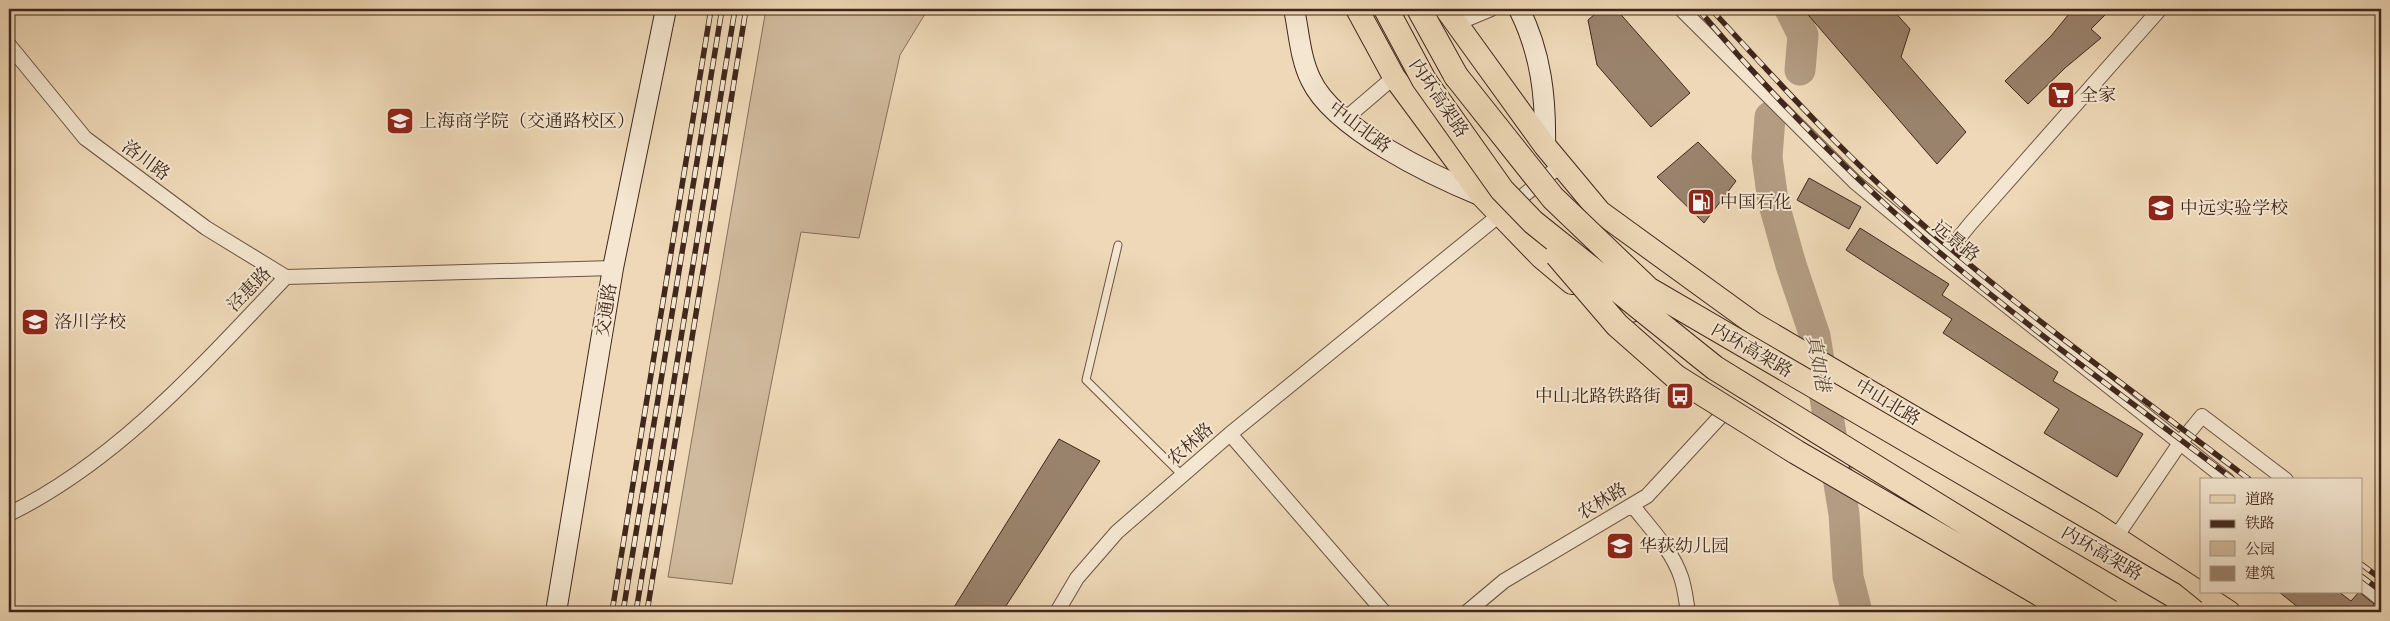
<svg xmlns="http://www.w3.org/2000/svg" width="2390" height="621" font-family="'IM FELL French Canon','Noto Serif SC',serif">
<rect width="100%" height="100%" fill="#eed8b7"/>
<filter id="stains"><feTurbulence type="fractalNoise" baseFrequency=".004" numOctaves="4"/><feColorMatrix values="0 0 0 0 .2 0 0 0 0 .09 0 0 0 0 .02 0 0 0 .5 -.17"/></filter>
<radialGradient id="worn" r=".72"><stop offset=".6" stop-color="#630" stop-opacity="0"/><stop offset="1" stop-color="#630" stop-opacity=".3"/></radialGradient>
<!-- green -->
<path fill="#d0ba9d" stroke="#88705c" d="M766,9H928L900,55L859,238L801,232L732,584L668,577Z"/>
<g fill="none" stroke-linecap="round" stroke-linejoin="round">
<!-- river -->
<path stroke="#b39c82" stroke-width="31" d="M1790,9L1803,35L1800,70
M1770,117L1767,157L1773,201L1791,265L1815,336L1844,514L1848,577L1857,612"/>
</g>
<!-- building -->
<path fill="#9a836d" stroke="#40271c" d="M1601,9H1616L1690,93L1651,127L1597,65L1588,20Z
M1803,9H1892L1910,29L1901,57L1966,132L1937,164Z
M2073,9H2111L2091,29L2101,38L2065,68L2028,104L2005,81L2051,36Z
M1698,142L1736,181L1704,223L1657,177Z
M1809,178L1861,207L1849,229L1797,200Z
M1860,228L1949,284L1942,295L2058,372L2053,381L2143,434L2117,477L2044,433L2059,409L1943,333L1952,319L1846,250Z
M1059,439L1100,461L1002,612H951Z
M2279,592H2339L2351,601L2359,592L2374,604L2369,612H2304Z"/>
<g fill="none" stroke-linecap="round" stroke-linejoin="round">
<!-- service casing -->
<g stroke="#6c5343" stroke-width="9">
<path id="service" d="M1118,245L1086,380L1182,475"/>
</g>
<!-- minor casing -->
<g stroke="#6c5343" stroke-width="16">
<path id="minor" d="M1681,9L1855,182L1944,256L2227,480
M1455,24L1491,9
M9,45L85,138L206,228L286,277
M1345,119L1394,77
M1944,256L1971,223L2160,9
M1230,434L1384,612
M1633,506C1650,528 1672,550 1681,577C1685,588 1686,601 1688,612
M9,514C119,460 203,364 286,277L613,268
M2116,537L2180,443L2202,416L2286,480
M2361,583L2381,599
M1057,612L1077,578L1117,532L1230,434L1561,165
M1467,612L1504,581L1647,496L1731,405"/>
</g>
<!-- secondary casing -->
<g stroke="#40271c" stroke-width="22">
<path id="secondary" d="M1294,9C1299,32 1300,58 1311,80C1334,129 1433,176 1482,196
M1519,9C1541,53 1546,97 1545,146
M556,612L613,268L666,9"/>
</g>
<!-- primary casing -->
<g stroke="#40271c" stroke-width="24">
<path id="primary" d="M1357,9L1394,77L1482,196L1541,257L1572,283
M1446,9L1545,146L1600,212L1753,323L2092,522L2229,612
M1637,333L1838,465"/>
</g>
<!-- trunk casing -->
<g stroke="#40271c" stroke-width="26">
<path id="trunk" d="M1419,9L1456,76"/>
</g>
<!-- service -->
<use href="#service" stroke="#f4e6d0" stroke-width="7"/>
<!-- minor -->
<use href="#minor" stroke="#f4e6d0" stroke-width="14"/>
<!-- secondary -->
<use href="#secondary" stroke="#f4e6d0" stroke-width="20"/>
<!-- primary -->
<use href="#primary" stroke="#eed8b7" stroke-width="22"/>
<!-- trunk -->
<use href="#trunk" stroke="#eed8b7" stroke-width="24"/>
<!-- rail casing -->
<g stroke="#40271c" stroke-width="5.5">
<path id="rail" d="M1698,9C1769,93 1849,174 1932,246C2029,329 2133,403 2234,480
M1711,9C1783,88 1856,167 1937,237C2037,323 2145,400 2250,480
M2361,564L2381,579
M2361,576L2381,591
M612,612L711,9
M623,612L722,9
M636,612L735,9
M647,612L746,9"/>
</g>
<!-- rail -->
<use href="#rail" stroke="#f4e6d0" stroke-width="4" stroke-dasharray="11" stroke-linecap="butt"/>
<!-- trunk-bridge casing -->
<g stroke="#40271c" stroke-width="26" stroke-linecap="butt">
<path id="trunk-bridge" d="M1386,9L1424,80L1502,190L1533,222L1715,368L2110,612
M1456,76L1553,198L1648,289L2173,595L2194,612
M1557,255L1617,325L1676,377L1796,452L2071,612"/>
</g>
<!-- trunk-bridge -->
<use href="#trunk-bridge" stroke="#eed8b7" stroke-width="24"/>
</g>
<!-- icons -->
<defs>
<g id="supermarket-square" transform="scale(1.4375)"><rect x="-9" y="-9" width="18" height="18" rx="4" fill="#8f2418" stroke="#f4e6d0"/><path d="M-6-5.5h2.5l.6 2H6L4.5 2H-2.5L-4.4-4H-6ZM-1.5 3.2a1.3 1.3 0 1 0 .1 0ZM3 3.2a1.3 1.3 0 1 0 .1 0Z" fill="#fff"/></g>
<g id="school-square" transform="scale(1.4375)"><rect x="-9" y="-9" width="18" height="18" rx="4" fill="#8f2418" stroke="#f4e6d0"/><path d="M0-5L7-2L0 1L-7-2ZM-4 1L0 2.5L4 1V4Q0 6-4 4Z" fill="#fff"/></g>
<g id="fuel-square" transform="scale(1.4375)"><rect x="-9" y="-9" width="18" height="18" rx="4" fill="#8f2418" stroke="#f4e6d0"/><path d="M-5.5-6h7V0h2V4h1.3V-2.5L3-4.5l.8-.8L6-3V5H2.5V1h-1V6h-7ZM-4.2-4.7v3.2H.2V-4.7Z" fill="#fff"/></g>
<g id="bus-square" transform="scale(1.4375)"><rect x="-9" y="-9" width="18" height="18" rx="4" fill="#8f2418" stroke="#f4e6d0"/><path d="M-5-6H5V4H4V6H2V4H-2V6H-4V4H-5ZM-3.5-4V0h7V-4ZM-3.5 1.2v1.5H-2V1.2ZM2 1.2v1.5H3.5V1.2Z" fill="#fff"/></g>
</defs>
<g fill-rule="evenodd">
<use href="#supermarket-square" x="2061" y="95"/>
<use href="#school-square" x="400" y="121"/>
<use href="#fuel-square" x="1701" y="202"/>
<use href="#school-square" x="2161" y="208"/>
<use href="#school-square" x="35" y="322"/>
<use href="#bus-square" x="1680" y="396"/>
<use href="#school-square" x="1620" y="546"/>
</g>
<g text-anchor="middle" stroke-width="4" stroke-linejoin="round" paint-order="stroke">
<!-- poi labels -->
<g font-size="18" fill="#40271c" stroke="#f4e6d0" text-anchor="start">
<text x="2080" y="101">全家</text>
<text x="419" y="127">上海商学院（交通路校区）</text>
<text x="1720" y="208">中国石化</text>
<text x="2180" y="214">中远实验学校</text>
<text x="54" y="328">洛川学校</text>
<text x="1661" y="402" text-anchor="end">中山北路铁路街</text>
<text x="1639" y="552">华荻幼儿园</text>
</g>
<!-- street labels -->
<g font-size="18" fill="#40271c" stroke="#f4e6d0">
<text transform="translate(1439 98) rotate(56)" y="6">内环高架路</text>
<text transform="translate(1360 127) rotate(37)" y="6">中山北路</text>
<text transform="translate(146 160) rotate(36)" y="6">洛川路</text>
<text transform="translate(1956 241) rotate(39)" y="6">远景路</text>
<text transform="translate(249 289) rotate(-46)" y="6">泾惠路</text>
<text transform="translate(606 310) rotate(-81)" y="6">交通路</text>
<text transform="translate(1752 350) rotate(30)" y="6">内环高架路</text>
<text transform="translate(1888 402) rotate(31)" y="6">中山北路</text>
<text transform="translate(1190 444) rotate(-41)" y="6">农林路</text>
<text transform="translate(1602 501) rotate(-31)" y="6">农林路</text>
<text transform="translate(2102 553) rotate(30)" y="6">内环高架路</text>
</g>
<!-- water labels -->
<g font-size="19" font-style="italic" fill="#624a3b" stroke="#f4e6d0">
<text transform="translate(1819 363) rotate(79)" y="7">真如港</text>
</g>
</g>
<!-- margin -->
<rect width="2390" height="621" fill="none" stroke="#eed8b7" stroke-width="30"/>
<rect x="10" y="10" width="2370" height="601" fill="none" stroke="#40271c" stroke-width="2.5"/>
<rect x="15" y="15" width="2360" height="591" fill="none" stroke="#40271c"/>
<!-- legend -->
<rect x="2200" y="478" width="162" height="115" fill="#f4e6d0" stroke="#ac9a88"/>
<rect x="2210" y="495" width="25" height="8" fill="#eed8b7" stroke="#ac9a88"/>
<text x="2245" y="504" font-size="15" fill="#40271c">道路</text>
<rect x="2210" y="520" width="25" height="8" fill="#40271c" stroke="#ac9a88"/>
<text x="2245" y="528" font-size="15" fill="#40271c">铁路</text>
<rect x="2210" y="541" width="25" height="15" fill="#d0ba9d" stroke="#ac9a88"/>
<text x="2245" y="554" font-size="15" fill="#40271c">公园</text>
<rect x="2210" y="566" width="25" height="15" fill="#9a836d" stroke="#ac9a88"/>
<text x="2245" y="578" font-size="15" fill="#40271c">建筑</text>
<rect width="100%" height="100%" filter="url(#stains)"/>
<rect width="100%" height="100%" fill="url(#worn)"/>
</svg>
